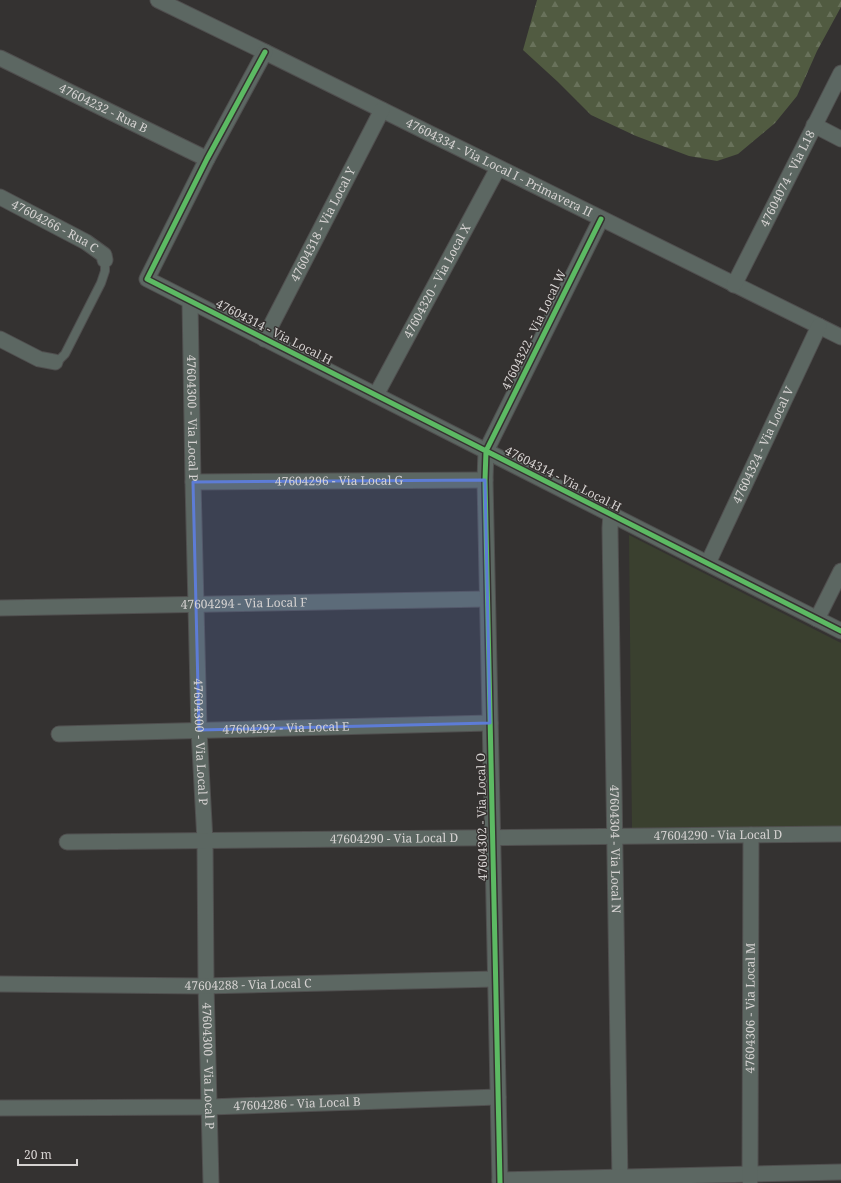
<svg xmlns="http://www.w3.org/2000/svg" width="841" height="1183" font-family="'Noto Serif',serif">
<defs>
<pattern id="forest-firs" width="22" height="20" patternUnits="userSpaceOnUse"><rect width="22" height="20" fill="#515b41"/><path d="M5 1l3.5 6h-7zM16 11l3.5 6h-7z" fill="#69725b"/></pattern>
</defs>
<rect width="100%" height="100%" fill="#343231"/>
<!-- forest -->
<path fill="url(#forest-firs)" d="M537,0H841V7L817,51L797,96L775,123L738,154L717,161L689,156L636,136L591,115L558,82L523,50Z"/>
<!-- park -->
<path fill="#3a402f" d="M629,535L841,643V828L632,831Z"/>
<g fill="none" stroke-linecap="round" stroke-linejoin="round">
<!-- service casing -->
<g stroke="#504f4f" stroke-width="10">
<path id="service" d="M55,362L60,359L65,354L101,283L105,271V260"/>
</g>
<!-- minor casing -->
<g stroke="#504f4f" stroke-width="17">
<g id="minor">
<path id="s1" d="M158,0L265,52L841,337"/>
<path d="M265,52L207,159L147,279L841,631"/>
<path id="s2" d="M0,58L207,159"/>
<path d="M814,125L841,139"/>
<path id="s3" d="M0,197L86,242L104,255L105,260"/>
<path id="s4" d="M734,285L841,73"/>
<path id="s5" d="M190,301L193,482L199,730L205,841L206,985L211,1183"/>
<path d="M0,339L39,359L55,362"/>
<path id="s6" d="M264,339L382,110"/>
<path id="s7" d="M376,395L498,168"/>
<path id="s8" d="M193,482L485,480"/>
<path id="s9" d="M611,514L610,528L620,1183"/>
<path id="s10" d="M708,563L819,326"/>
<path id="s11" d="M0,608L487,599"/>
<path d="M817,619L841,571"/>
<path id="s12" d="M59,734L490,723"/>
<path id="s13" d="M67,842L841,834"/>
<path id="s14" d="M0,984L203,986L495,979"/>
<path id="s15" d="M0,1108L209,1107L498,1097"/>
<path d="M500,1180L841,1172"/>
<path id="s16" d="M750,1180L751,835"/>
<path d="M500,1183L485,480L486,451L601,219"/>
</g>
</g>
<!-- service -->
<use href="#service" stroke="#5c6762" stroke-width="8"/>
<!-- minor -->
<use href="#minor" stroke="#5c6762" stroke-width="15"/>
<!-- cycleway casing -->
<g stroke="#353130" stroke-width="8">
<path id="cycleway" d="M265,52L207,159L147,279L841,631
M500,1183L485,480L486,451L601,219"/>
</g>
<!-- cycleway -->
<use href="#cycleway" stroke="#5cba63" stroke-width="5"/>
</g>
<!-- marked area -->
<path fill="#5d7cd6" fill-opacity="0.2" stroke="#5d7cd6" stroke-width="3" stroke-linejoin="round" d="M485,480L490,723L199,730L193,482Z"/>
<g text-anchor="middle" stroke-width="3" stroke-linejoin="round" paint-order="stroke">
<!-- street labels -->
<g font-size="12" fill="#d5d2d1" stroke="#353130">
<text dy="4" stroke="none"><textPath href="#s2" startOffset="115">47604232 - Rua B</textPath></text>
<text dy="4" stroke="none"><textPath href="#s1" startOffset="380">47604334 - Via Local I - Primavera II</textPath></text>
<text dy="4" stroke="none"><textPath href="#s4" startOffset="119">47604074 - Via L18</textPath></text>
<text dy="4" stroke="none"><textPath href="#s6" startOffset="129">47604318 - Via Local Y</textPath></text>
<text dy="4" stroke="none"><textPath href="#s3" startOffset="62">47604266 - Rua C</textPath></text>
<text dy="4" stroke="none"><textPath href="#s7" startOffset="129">47604320 - Via Local X</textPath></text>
<text transform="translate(534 330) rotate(-64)" y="4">47604322 - Via Local W</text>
<text transform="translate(274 332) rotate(27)" y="4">47604314 - Via Local H</text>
<text dy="4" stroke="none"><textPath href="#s5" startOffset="117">47604300 - Via Local P</textPath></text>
<text dy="4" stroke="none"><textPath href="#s10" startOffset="130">47604324 - Via Local V</textPath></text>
<text transform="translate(563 479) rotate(27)" y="4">47604314 - Via Local H</text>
<text dy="4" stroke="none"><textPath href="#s8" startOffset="146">47604296 - Via Local G</textPath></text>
<text dy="4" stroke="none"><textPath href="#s11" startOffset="244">47604294 - Via Local F</textPath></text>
<text dy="4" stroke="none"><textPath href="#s12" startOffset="227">47604292 - Via Local E</textPath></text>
<text dy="4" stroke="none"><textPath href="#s5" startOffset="441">47604300 - Via Local P</textPath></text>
<text transform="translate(482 817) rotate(-91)" y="4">47604302 - Via Local O</text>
<text dy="4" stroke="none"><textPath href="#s13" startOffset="651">47604290 - Via Local D</textPath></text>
<text dy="4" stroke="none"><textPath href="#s13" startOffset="327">47604290 - Via Local D</textPath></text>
<text dy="4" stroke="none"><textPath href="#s9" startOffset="335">47604304 - Via Local N</textPath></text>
<text dy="4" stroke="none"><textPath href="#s14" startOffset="248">47604288 - Via Local C</textPath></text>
<text dy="4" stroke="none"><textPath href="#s16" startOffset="172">47604306 - Via Local M</textPath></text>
<text dy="4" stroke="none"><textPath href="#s5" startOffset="765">47604300 - Via Local P</textPath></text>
<text dy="4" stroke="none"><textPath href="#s15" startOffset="297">47604286 - Via Local B</textPath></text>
</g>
</g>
<!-- scale -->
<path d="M18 1159v6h59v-6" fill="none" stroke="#d5d2d1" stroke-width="2"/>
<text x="24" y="1159" font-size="12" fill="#d5d2d1" stroke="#353130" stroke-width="3" paint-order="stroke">20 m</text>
</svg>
